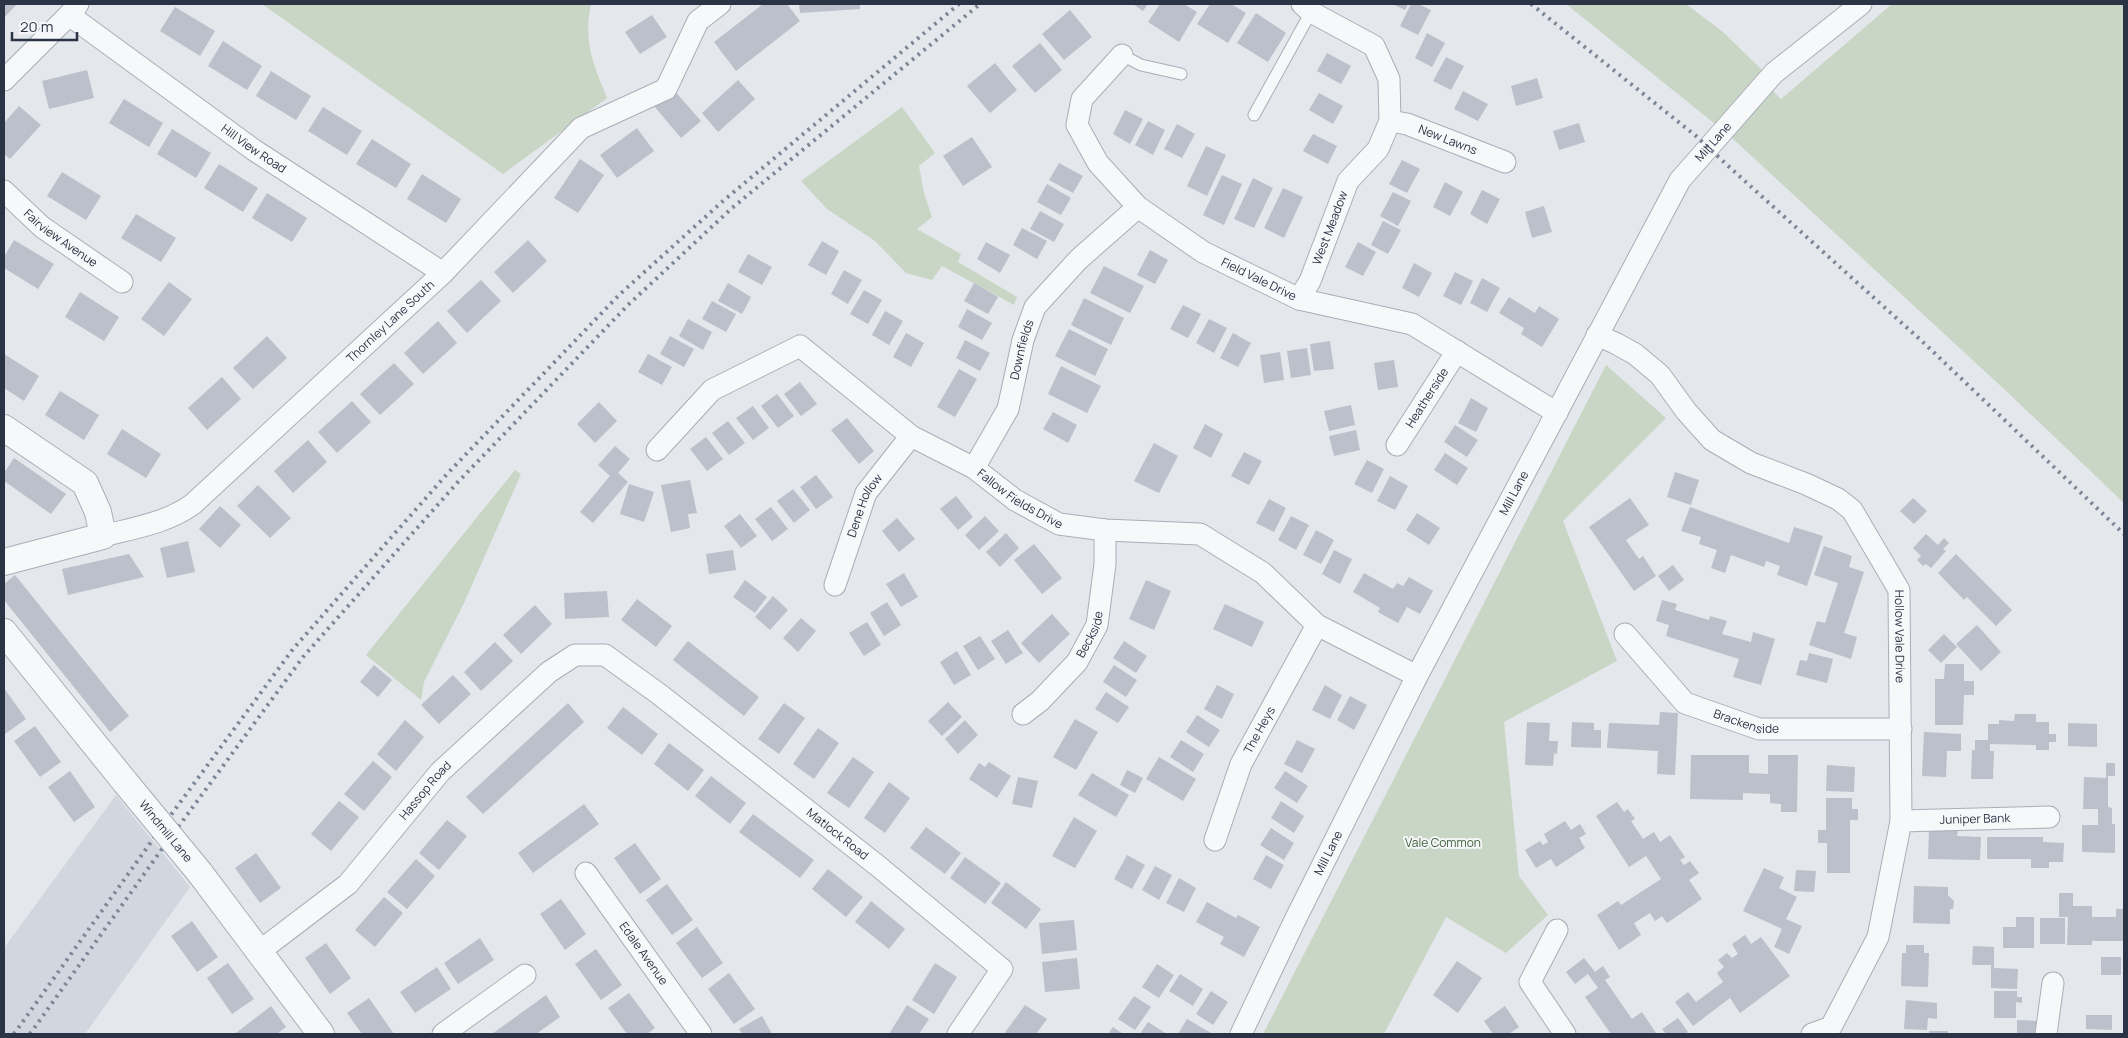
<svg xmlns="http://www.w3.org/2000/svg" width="2128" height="1038" font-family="Manrope,sans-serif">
<rect width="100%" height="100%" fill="#e4e7ec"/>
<!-- built -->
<path fill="#d2d6de" d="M116,795L190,887L85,1034H4V948Z"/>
<!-- green -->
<path fill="#c9d6c5" d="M262,4H591C583,42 593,63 607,98L503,174Z
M1566,4H1686L1723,32L1763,71L1715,124Z
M1892,4H2124V503L2004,389L1731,137L1772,90L1781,99Z
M902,107L935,153L919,166L924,193L932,217L917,229L961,254L958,262L1017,297L1014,305L942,266L932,280L906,273L875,241L827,209L801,181Z
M1606,365L1666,418L1563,521L1617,661L1504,722L1519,876L1548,915L1506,953L1446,917L1384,1034H1263Z
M515,470L521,474L464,603L424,682L421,700L366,655Z"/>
<!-- building -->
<path fill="#bbc0ca" d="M4,4H17L4,18Z
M763,4H787L800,21L736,71L714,42Z
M799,4H860V9L800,13Z
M1133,4H1148L1143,11Z
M1160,4H1184L1197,12L1179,42L1148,22Z
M1210,4H1231L1246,13L1228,43L1197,24Z
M1392,4H1408L1405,10Z
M1411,4H1418L1431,10L1418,35L1400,26Z
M175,7L215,31L200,56L160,31Z
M1070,10L1092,37L1064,60L1042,34Z
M1256,13L1286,33L1268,62L1237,43Z
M652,15L667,37L640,54L625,32Z
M1427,33L1445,43L1432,67L1415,58Z
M223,41L262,66L247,90L208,66Z
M1040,43L1062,70L1035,93L1012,66Z
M1327,53L1351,66L1341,84L1317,71Z
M1446,57L1464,66L1451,90L1433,81Z
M995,63L1017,90L990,113L967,86Z
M87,70L94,98L49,109L42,81Z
M271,71L311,96L296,120L256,96Z
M1537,78L1543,98L1516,106L1511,86Z
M738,80L755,99L718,132L702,113Z
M673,89L701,121L681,138L654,106Z
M1463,91L1488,104L1478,121L1454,109Z
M1319,93L1343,106L1333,124L1309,110Z
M124,99L163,123L149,147L109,123Z
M19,106L41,125L10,159L4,154V123Z
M323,107L362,131L347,155L308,131Z
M1125,110L1143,119L1130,144L1113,134Z
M1148,121L1165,130L1153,155L1135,145Z
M1579,123L1585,142L1559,150L1553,131Z
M1177,124L1195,134L1182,158L1164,149Z
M637,128L654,151L617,178L600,155Z
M172,129L211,153L196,178L157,154Z
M1313,134L1337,146L1328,164L1303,151Z
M972,137L992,167L963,186L943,156Z
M372,139L411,164L396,188L356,164Z
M1206,146L1226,155L1207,196L1187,186Z
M580,159L604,175L578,213L554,198Z
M1402,160L1420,169L1407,193L1389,184Z
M1059,163L1083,176L1073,193L1049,180Z
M219,164L258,188L243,212L204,188Z
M62,172L101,196L86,220L47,196Z
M422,174L461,199L446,223L407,199Z
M1222,175L1242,184L1224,225L1203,215Z
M1253,178L1273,188L1254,228L1234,219Z
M1445,182L1463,192L1450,216L1433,207Z
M1047,184L1071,198L1061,215L1037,202Z
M1283,188L1303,197L1284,238L1264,228Z
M1482,190L1500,199L1487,224L1470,214Z
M1393,192L1411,201L1398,226L1380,216Z
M267,193L307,218L292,242L252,218Z
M1544,206L1552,232L1532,238L1525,212Z
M1040,211L1064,224L1054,242L1030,229Z
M136,214L176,238L161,262L121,238Z
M1383,221L1401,230L1388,254L1371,245Z
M1022,228L1047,241L1037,259L1013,245Z
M14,240L54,264L38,289L4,268V257Z
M528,240L547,261L513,293L494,272Z
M822,241L839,251L826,275L808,265Z
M986,242L1010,255L1000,273L977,259Z
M1358,242L1376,252L1363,276L1345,267Z
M1150,250L1168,260L1155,284L1137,275Z
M748,254L772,267L762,285L738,272Z
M1414,263L1432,273L1419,297L1402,288Z
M1104,266L1144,286L1130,313L1090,293Z
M844,270L862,280L848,304L831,294Z
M1455,272L1473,281L1461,305L1443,296Z
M1482,278L1500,288L1487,312L1470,303Z
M481,280L501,301L467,333L447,311Z
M169,282L192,299L164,336L141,319Z
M728,283L751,297L742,314L718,301Z
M974,283L998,297L988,314L964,301Z
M864,290L882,300L868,324L850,314Z
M80,292L119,317L104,341L65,317Z
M1509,297L1535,313L1539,306L1559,319L1542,347L1521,334L1524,328L1499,313Z
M1084,298L1124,318L1111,345L1071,325Z
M712,301L736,314L726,332L702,319Z
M1183,305L1201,314L1188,338L1170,329Z
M967,309L992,323L982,340L958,327Z
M885,311L903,321L889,345L872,335Z
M688,319L712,332L703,350L679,336Z
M1209,319L1227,328L1214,353L1196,343Z
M438,321L457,343L423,374L404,353Z
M1069,329L1108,349L1095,376L1055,356Z
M906,333L924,343L911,367L893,357Z
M1233,333L1251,343L1238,367L1220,358Z
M267,336L287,358L253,389L233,368Z
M670,336L694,349L684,367L660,354Z
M965,340L990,353L980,371L956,358Z
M1330,341L1334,369L1314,371L1310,344Z
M1307,348L1311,375L1291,378L1287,351Z
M1280,352L1284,380L1264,383L1260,355Z
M4,354L39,376L24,401L4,388Z
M648,354L672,367L662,385L638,372Z
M1394,360L1398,387L1378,390L1374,363Z
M394,363L414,384L380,415L360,394Z
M1061,366L1101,386L1087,413L1048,394Z
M959,369L977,379L955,417L937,407Z
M222,377L241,399L207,430L188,408Z
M800,382L817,404L801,416L784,394Z
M60,391L99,415L84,440L45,415Z
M777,394L794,416L778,428L761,406Z
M1471,398L1488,408L1476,432L1458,423Z
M352,401L371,422L337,453L318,432Z
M599,402L617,421L595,443L577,424Z
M1351,405L1355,425L1329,431L1324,411Z
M753,406L769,428L753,440L736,418Z
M1053,412L1077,425L1068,443L1043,429Z
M847,418L874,451L859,464L831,430Z
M728,421L745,443L729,455L712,433Z
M1205,424L1223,434L1211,458L1193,448Z
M1455,425L1478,440L1467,457L1444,442Z
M122,429L161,454L146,478L107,454Z
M1356,430L1360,450L1334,456L1329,436Z
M706,437L723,459L707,471L690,449Z
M308,440L327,462L293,493L274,471Z
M1154,443L1178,456L1159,493L1134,481Z
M615,446L630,459L618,473L628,482L593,523L580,512L610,476L598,465Z
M1244,452L1262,461L1249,485L1231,476Z
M1445,453L1468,468L1457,485L1434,470Z
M14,458L66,494L51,514L4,481V473Z
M1367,460L1384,469L1372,493L1354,484Z
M1675,472L1699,480L1691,505L1667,497Z
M816,475L833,497L816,509L800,487Z
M1390,476L1408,486L1395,510L1377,501Z
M690,480L697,513L688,514L690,528L671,532L661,485Z
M629,484L654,492L644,522L620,514Z
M258,485L291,518L270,538L237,506Z
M793,489L810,510L794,523L777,501Z
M956,496L973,517L958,530L940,509Z
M1630,498L1649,525L1626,540L1639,559L1643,556L1656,576L1634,591L1589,527Z
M1913,498L1927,511L1914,524L1900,511Z
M1269,499L1286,508L1274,532L1256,523Z
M220,506L241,525L220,548L199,529Z
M771,507L788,529L772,541L755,519Z
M1690,507L1789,543L1794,527L1823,536L1807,586L1777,575L1780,566L1766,561L1764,567L1731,555L1725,573L1711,568L1717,550L1699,544L1701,537L1681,531Z
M1417,513L1440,528L1429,545L1406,530Z
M740,514L757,536L741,548L724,526Z
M985,516L999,531L979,550L965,535Z
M1291,516L1309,525L1296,550L1278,540Z
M897,518L915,539L899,552L882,531Z
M1316,530L1334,540L1321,564L1303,555Z
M1006,533L1019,548L1000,567L986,552Z
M1926,534L1938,545L1944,538L1949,543L1943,549L1946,551L1931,568L1926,564L1923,566L1917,560L1921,556L1913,548Z
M188,541L195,572L167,578L160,548Z
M1034,544L1062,578L1042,594L1014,560Z
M1824,546L1852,556L1849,567L1864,572L1844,633L1857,637L1851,659L1809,645L1817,621L1825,623L1838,583L1814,575Z
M733,550L736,570L709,574L706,554Z
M1334,550L1352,559L1340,584L1322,574Z
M129,554L144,577L68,595L62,569Z
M1956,554L2012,610L1996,626L1967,597L1964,600L1938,573Z
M1673,565L1684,580L1669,591L1658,576Z
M904,573L918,597L901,607L886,584Z
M1364,573L1393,589L1397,583L1403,586L1409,577L1433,591L1420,614L1407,607L1398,623L1378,612L1380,608L1353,592Z
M15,575L129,716L110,732L4,600V584Z
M745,580L767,597L755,613L733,597Z
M1146,580L1171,591L1154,630L1129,619Z
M607,591L609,617L565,619L564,593Z
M773,596L788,610L770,630L755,617Z
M637,599L672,626L656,647L621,620Z
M1662,600L1677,604L1675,610L1709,620L1710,616L1727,621L1722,634L1751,642L1753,632L1775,639L1761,685L1733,677L1739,659L1666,636L1669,625L1656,621Z
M887,602L901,625L884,636L870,613Z
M1225,604L1264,622L1252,647L1213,629Z
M535,605L552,624L521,654L503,635Z
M1052,614L1070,634L1039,663L1021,643Z
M801,618L816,631L798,652L783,638Z
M867,622L881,645L864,656L849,633Z
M1977,625L2001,652L1981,671L1956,644Z
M1008,630L1023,653L1006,664L991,641Z
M1944,634L1957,647L1941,663L1928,650Z
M980,636L995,659L978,670L963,646Z
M688,641L759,697L744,716L673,660Z
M1124,641L1147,656L1136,673L1113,658Z
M495,642L513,661L481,691L464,672Z
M957,651L971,675L954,685L940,662Z
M1809,653L1833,659L1827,683L1796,675L1800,660L1807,661Z
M1945,664H1964V681H1974V695H1964L1963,725H1935V679H1944Z
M374,665L392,680L378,697L360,682Z
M1114,665L1137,680L1126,697L1103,682Z
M453,675L471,694L439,724L421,705Z
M1217,685L1234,694L1222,719L1204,709Z
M1325,685L1342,695L1330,719L1312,710Z
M4,688L26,719L5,734L4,733Z
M1106,692L1129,707L1118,723L1095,709Z
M1350,696L1367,705L1354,730L1337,720Z
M948,702L962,717L942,736L928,721Z
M568,703L584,722L483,814L466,797Z
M784,703L805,718L779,754L758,739Z
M623,707L658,734L642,755L607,728Z
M1660,712L1678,713L1675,775L1657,774L1658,751L1607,748L1609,723L1659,725Z
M2015,714H2036V722H2049V734H2056V742H2049V750H2036V745L1990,744V751H1994L1993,779H1971L1972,750H1975V740H1988V724H1999V720L2014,721Z
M1197,715L1220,730L1209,747L1186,732Z
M1075,719L1098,732L1076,770L1053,757Z
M405,720L424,737L396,771L377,754Z
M965,720L978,735L958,754L945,739Z
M1527,722L1550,723L1549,741H1558L1557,754L1554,753L1553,766L1525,765Z
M1572,722L1594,723V730H1601V748L1571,747Z
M2068,723L2097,724V747L2068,746Z
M35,726L61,762L40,777L14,741Z
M818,728L839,743L814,779L793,764Z
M1924,732L1961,734V751H1947L1946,777L1922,776Z
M1181,740L1204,754L1193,772L1170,757Z
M1297,740L1315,749L1302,773L1284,764Z
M669,743L704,770L688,791L654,764Z
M1691,755H1749V773L1768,774V755H1798L1797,812H1781V804L1770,803V794L1743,793V800L1690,799Z
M853,757L874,772L849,808L827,793Z
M1159,757L1196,779L1183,801L1146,779Z
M373,761L392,777L364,811L344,794Z
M989,762L1011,776L997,798L969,779L979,763L985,767Z
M2106,763H2115V776H2108V807L2112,808V824H2115V853L2082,852V825H2098V809H2083L2084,777L2106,778Z
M1827,765L1855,767L1854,792L1826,791Z
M1127,770L1143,778L1135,793L1120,785Z
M70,771L95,807L74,822L48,787Z
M1285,771L1308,786L1297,803L1274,788Z
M1092,773L1129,795L1116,817L1078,795Z
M711,776L746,803L730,824L695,796Z
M1018,777L1038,781L1032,808L1012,804Z
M889,782L910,798L885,833L864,818Z
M1826,798H1852V809H1858V820H1850V873H1827V843H1818V830H1826Z
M339,801L359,817L331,851L311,834Z
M1281,801L1304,816L1294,833L1271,818Z
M1617,802L1624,812L1628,809L1635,819L1631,821L1643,839L1654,832L1660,842L1670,835L1685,857L1680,860L1684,865L1690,861L1699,873L1689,880L1702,899L1667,923L1662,916L1655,921L1650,913L1634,923L1641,935L1619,950L1597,915L1618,901L1621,905L1661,879L1646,856L1629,867L1596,816Z
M584,804L599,824L533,873L518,853Z
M753,814L814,860L800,878L739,832Z
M1074,817L1097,831L1075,868L1052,856Z
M447,820L467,836L439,870L419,853Z
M1565,821L1571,830L1580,824L1586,834L1579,838L1585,848L1556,867L1551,859L1536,868L1525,850L1540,841L1543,845L1548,842L1544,834Z
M926,827L961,853L945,874L910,848Z
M1271,828L1294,843L1284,860L1260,845Z
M1929,830L1958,831L1957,836L1981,837L1980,860L1928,859Z
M1987,837H2043V842L2064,843L2063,862H2049V868H2031V859H1987Z
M635,843L661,879L640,894L614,858Z
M256,853L281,888L260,903L235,868Z
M1127,855L1145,865L1132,889L1114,879Z
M1266,855L1284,865L1271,889L1253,879Z
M965,857L1001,883L985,904L950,878Z
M416,859L435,876L407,909L387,892Z
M1155,866L1172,875L1159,900L1142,890Z
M1764,868L1784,877L1779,888L1797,897L1786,919L1802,926L1789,954L1774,947L1782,929L1743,911Z
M828,869L863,897L846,917L812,889Z
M1796,870L1816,871L1814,892L1794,891Z
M1179,878L1196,888L1184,912L1166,903Z
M1006,882L1041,909L1026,929L991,903Z
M667,884L693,920L672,935L646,900Z
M1914,886L1948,887V895L1954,901L1953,909H1950V924L1913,923Z
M2059,893H2073V906H2092V917H2116V909H2124V941H2092V945H2067L2068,917H2059Z
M384,897L403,913L375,947L355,930Z
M561,899L586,934L565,950L540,914Z
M871,901L905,929L889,949L855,922Z
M1207,902L1236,918L1238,915L1260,927L1244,957L1220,944L1224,937L1196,922Z
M2016,917H2034V948H2003V927H2016Z
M2040,918H2065V944H2040Z
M1074,920L1077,950L1042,954L1039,923Z
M192,921L218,957L197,972L171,936Z
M697,927L723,963L702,978L676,943Z
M1745,935L1751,944L1761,937L1790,976L1740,1013L1730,998L1693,1026L1675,1002L1688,992L1696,1002L1723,982L1717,973L1724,967L1718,960L1727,953L1732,958L1738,954L1732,944Z
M480,938L494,960L458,984L444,963Z
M326,943L351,978L330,994L305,958Z
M1906,945H1924V953H1929L1928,987L1901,986L1902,953H1906Z
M1973,946L1994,947V968L2018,969L2017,989L1991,988V965H1972Z
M596,949L622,985L601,1000L575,964Z
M2101,957H2121V975H2101Z
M1077,958L1080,989L1045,992L1042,962Z
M1584,958L1595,972L1603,966L1610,977L1605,980L1632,1019L1642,1012L1656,1033L1611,1034L1585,997L1598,988L1588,974L1575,984L1566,972Z
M1457,961L1482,978L1458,1013L1433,995Z
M228,963L254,999L232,1014L207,978Z
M935,963L957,977L934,1014L912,1000Z
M1157,964L1174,975L1159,998L1142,987Z
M437,967L451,989L415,1013L400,992Z
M729,973L755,1009L734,1024L708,989Z
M1180,974L1203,989L1193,1006L1169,991Z
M1211,991L1228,1002L1213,1025L1196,1014Z
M1994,991H2017V997H2022V1003L2016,1002V1018H1994Z
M629,993L655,1028L647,1034H627L608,1008Z
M546,995L560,1017L536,1034H492Z
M1134,996L1151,1007L1135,1030L1118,1019Z
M369,998L394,1034H362L347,1013Z
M1906,1000L1937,1003V1019L1928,1018L1927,1030L1904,1029Z
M907,1005L929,1019L919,1034H889Z
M1025,1005L1047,1019L1036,1034H1004Z
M271,1006L286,1027L277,1034H237L236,1033Z
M1505,1006L1519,1027L1509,1034H1493L1484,1021Z
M2086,1015H2112V1030L2086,1029Z
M762,1016L772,1034H742L739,1029Z
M1678,1018L1688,1032L1685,1034H1666L1662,1029Z
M1187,1019L1211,1033L1210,1034H1178Z
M2017,1020L2037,1021V1034H2017Z
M1148,1022L1167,1034H1140Z
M1113,1027L1123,1034H1108Z
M1929,1031H1948V1034H1929Z"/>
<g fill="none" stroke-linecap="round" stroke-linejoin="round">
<!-- service casing -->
<g stroke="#a9aeb7" stroke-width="13">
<path id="service" d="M1122,55L1141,65L1181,74
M1254,115L1311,12"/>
</g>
<!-- minor casing -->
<g stroke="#a9aeb7" stroke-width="23">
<g id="minor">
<path id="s1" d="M69,15L254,150L443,273"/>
<path id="s2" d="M1122,55L1082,99L1077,125L1098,163L1138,207L1203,252L1299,299L1412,324L1557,413"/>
<path d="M4,80L69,15L78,4"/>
<path id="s3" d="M1390,121L1407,124L1505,162"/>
<path id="s4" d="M4,191L42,227L122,282"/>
<path id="s5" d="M1299,299L1310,281L1348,181L1378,149L1390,121L1389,79L1374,46L1311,12L1302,4"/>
<path id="s6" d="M1597,335L1615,343L1635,354L1660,375L1686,411L1712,440L1751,463L1806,484L1838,499L1852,510L1899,590L1901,821L1878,937L1831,1027L1812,1034"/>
<path id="s7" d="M1397,445L1457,351"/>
<path id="s8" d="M657,450L712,390L800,346L911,436L974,468L1015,500L1059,524L1105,530L1200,534L1263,573L1317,625L1417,676"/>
<path id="s9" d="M974,468L1008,409L1023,340L1035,307L1079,259L1138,207"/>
<path id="s10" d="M103,536C134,528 167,523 193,504L443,273L581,128L666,89L698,21L720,4"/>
<path id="s11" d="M835,585L866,493L911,436"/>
<path id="s12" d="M1625,634L1685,703L1759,729H1901"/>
<path id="s13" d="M1023,714L1040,701L1077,662L1097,625L1105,564V530"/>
<path id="s14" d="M1901,821L2049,817"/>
<path id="s15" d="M1215,840L1241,764L1317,625"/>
<path id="s16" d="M586,873L701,1034"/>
<path d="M1557,930L1530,982L1565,1034"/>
<path id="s17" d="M260,951L348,884L440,772L549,672L575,655H605L659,694L878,866L1002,969L958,1034"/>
<path d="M443,1034L525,975"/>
<path id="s18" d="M1241,1034L1295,920L1417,676L1680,180L1774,73L1861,4"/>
<path d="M2046,1034L2053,983"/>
</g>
</g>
<!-- tertiary casing -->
<g stroke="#a9aeb7" stroke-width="28">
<path id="tertiary" d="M4,428L85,483L98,512L103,536L4,562
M4,632L125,782
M200,873L321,1034"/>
</g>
<!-- service -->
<use href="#service" stroke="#f7f8fa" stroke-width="11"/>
<!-- minor -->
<use href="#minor" stroke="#f7f8fa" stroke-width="21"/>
<!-- tertiary -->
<use href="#tertiary" stroke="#f7f8fa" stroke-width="26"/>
<!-- rail -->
<path stroke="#7d8696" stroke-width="4" stroke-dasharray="2.5 5" stroke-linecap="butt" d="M1531,4L1696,136L1726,164L1925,344L2124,534
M14,1034L151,842L293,649L447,474L619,295L723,201L959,4
M30,1034L162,849L303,657L457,483L628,305L732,208L980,4"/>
<!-- tertiary-bridge casing -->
<g stroke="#a9aeb7" stroke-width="28" stroke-linecap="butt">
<g id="tertiary-bridge">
<path id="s19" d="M125,782L200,873"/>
</g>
</g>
<!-- tertiary-bridge -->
<use href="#tertiary-bridge" stroke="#f7f8fa" stroke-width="26"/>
</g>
<g text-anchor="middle" stroke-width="4" stroke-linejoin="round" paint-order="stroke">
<!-- street labels -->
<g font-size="12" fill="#2b3445" stroke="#f4f6f9">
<text dy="4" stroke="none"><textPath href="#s3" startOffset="61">New Lawns</textPath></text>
<text dy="4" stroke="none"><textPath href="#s18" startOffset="1011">Mill Lane</textPath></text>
<text dy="4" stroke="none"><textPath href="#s1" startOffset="228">Hill View Road</textPath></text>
<text dy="4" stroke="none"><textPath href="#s5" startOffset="78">West Meadow</textPath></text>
<text dy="4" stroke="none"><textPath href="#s4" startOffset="74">Fairview Avenue</textPath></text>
<text dy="4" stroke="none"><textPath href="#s2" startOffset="330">Field Vale Drive</textPath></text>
<text dy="4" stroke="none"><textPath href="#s10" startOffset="365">Thornley Lane South</textPath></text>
<text dy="4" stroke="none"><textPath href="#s9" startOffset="129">Downfields</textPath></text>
<text dy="4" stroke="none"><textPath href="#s7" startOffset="56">Heatherside</textPath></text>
<text dy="4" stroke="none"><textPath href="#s18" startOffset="606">Mill Lane</textPath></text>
<text dy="4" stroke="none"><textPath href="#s8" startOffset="449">Fallow Fields Drive</textPath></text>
<text dy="4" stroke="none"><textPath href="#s11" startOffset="85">Dene Hollow</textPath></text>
<text dy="4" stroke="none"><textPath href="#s13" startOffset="106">Beckside</textPath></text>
<text dy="4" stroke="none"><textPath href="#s6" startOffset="455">Hollow Vale Drive</textPath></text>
<text dy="4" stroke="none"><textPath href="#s12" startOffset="156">Brackenside</textPath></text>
<text dy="4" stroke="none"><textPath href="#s15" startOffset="119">The Heys</textPath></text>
<text dy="4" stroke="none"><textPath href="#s17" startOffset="232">Hassop Road</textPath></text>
<text dy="4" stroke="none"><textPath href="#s14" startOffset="74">Juniper Bank</textPath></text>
<text dy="4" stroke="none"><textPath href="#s19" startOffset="64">Windmill Lane</textPath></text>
<text dy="4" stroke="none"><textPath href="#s17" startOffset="758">Matlock Road</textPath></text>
<text dy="4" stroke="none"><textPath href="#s18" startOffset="201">Mill Lane</textPath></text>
<text dy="4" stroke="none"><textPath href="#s16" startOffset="99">Edale Avenue</textPath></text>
</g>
<!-- park labels -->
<g font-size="12" fill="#3f6138" stroke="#f4f6f9">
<text x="1443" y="847">Vale Common</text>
</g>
</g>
<!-- border -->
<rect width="2128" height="1038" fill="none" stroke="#2b3445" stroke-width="10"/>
<!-- scale -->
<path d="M12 32v8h65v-8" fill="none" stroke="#2b3445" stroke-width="2.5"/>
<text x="20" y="32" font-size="15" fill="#2b3445" stroke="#f4f6f9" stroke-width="4" paint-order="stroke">20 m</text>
</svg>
